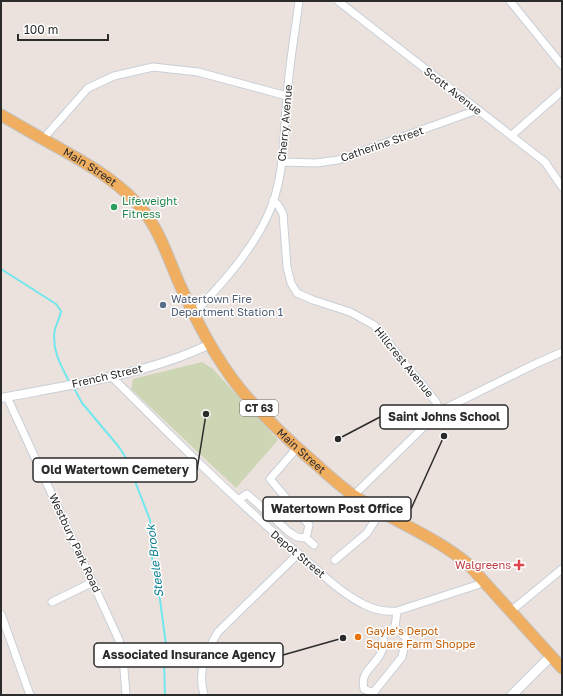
<svg xmlns="http://www.w3.org/2000/svg" width="563" height="696" font-family="'Golos Text',sans-serif">
<rect width="100%" height="100%" fill="#ece2dd"/>
<!-- cemetery -->
<path fill="#ccd6b4" d="M202,362L213,369L278,440L236,488L131,389L133,379Z"/>
<g fill="none" stroke-linecap="round" stroke-linejoin="round">
<!-- stream -->
<path stroke="#71e7ed" stroke-width="2" d="M1,269L56,304L61,311C60,317 57,323 55,329C51,349 61,366 70,383
M73,386L82,403L119,447L126,458L150,520L153,569L159,592L166,645L164,663L165,695"/>
<!-- minor casing -->
<g stroke="#c8cfd8" stroke-width="9">
<path id="minor" d="M338,1L545,162L562,187
M510,1L562,65
M512,135L562,91
M43,139L88,88L114,76L153,67L198,72L287,96
M283,162L316,163L338,160L477,110
M273,200L278,205L283,214L287,267L291,283L297,293L313,300L350,312L374,325L436,402L440,411
M194,313C221,285 250,253 267,217C285,180 283,137 287,98C289,65 295,33 299,1
M111,376C172,437 234,499 300,555C320,572 340,593 365,605C375,610 385,612 397,611L477,585L484,581
M7,397L119,640L124,669L126,695
M297,448L270,479L309,525L306,538
M354,495L440,411L533,365L562,352
M238,500L247,494L289,532L297,537L306,538
M306,538L314,545
M335,560L367,533L381,511
M52,602L93,582
M511,611L562,569
M1,614L30,695
M373,693L364,689C359,670 378,665 382,650C384,645 383,638 383,633L395,627
M204,695C197,672 206,652 218,632L298,554
M375,695L373,693L402,657L406,638L395,627L397,611"/>
</g>
<!-- tertiary casing -->
<g stroke="#c8cfd8" stroke-width="10">
<path id="tertiary" d="M1,398C69,385 149,374 210,344"/>
</g>
<!-- secondary casing -->
<g stroke="#c8cfd8" stroke-width="11">
<path id="secondary" d="M512,695L551,656"/>
</g>
<!-- primary casing -->
<g stroke="#c4c4c4" stroke-width="13">
<g id="primary">
<path id="s1" d="M1,115C20,126 39,137 59,148C91,166 123,184 146,214C161,235 169,260 179,283C196,320 215,358 241,390C264,417 290,442 317,465C329,476 340,486 353,495C390,520 433,535 468,564L562,668"/>
</g>
</g>
<!-- minor -->
<use href="#minor" stroke="#fff" stroke-width="7"/>
<!-- tertiary -->
<use href="#tertiary" stroke="#fff" stroke-width="8"/>
<!-- secondary -->
<use href="#secondary" stroke="#fff" stroke-width="9"/>
<!-- primary -->
<use href="#primary" stroke="#efae60" stroke-width="11"/>
</g>
<!-- markers -->
<circle fill="#2e9e5b" stroke="#fff" stroke-width="1.5" cx="114" cy="207" r="4"/>
<circle fill="#5c6f8a" stroke="#fff" stroke-width="1.5" cx="163" cy="305" r="4"/>
<path fill="#e0444e" stroke="#fff" stroke-width="1.5" d="M517 559h4v4h4v4h-4v4h-4v-4h-4v-4h4z"/>
<circle fill="#e8710a" stroke="#fff" stroke-width="1.5" cx="358" cy="637" r="4"/>
<g text-anchor="middle" stroke-width="3" stroke-linejoin="round" paint-order="stroke">
<!-- shield labels -->
<rect fill="#fff" stroke="#6b6b6b" stroke-width="1" x="240" y="400" width="38" height="16" rx="3"/>
<g font-size="10" font-weight="bold" fill="#2b2b2b">
<text x="259" y="412">CT 63</text>
</g>
<!-- street labels -->
<g font-size="11" fill="#2b2b2b" stroke="#fff">
<text transform="translate(453 91) rotate(38)" y="4">Scott Avenue</text>
<text transform="translate(285 123) rotate(-85)" y="4">Cherry Avenue</text>
<text transform="translate(382 144) rotate(-19)" y="4">Catherine Street</text>
<text dy="4" stroke="none"><textPath href="#s1" startOffset="103">Main Street</textPath></text>
<text transform="translate(404 362) rotate(51)" y="4">Hillcrest Avenue</text>
<text transform="translate(107 376) rotate(-13)" y="4">French Street</text>
<text dy="4" stroke="none"><textPath href="#s1" startOffset="463">Main Street</textPath></text>
<text transform="translate(75 543) rotate(65)" y="4">Westbury Park Road</text>
<text transform="translate(298 554) rotate(40)" y="4">Depot Street</text>
</g>
<!-- leisure labels -->
<g font-size="11" fill="#27864d" stroke="#fff" text-anchor="start">
<text x="122" y="205">Lifeweight<tspan x="122" dy="13">Fitness</tspan></text>
</g>
<!-- service labels -->
<g font-size="11" fill="#4e5e75" stroke="#fff" text-anchor="start">
<text x="171" y="303">Watertown Fire<tspan x="171" dy="13">Department Station 1</tspan></text>
</g>
<!-- health labels -->
<g font-size="11" fill="#be3a42" stroke="#fff" text-anchor="end">
<text x="511" y="569">Walgreens</text>
</g>
<!-- food labels -->
<g font-size="11" fill="#c56008" stroke="#fff" text-anchor="start">
<text x="366" y="635">Gayle's Depot<tspan x="366" dy="13">Square Farm Shoppe</tspan></text>
</g>
<!-- water labels -->
<g font-size="12" font-style="italic" fill="#0f8293" stroke="#fff">
<text transform="translate(155 561) rotate(-97)" y="4">Steele Brook</text>
</g>
</g>
<!-- callouts -->
<path fill="none" stroke="#2b2b2b" stroke-width="1.5" d="M338 439L380 417M206 414L197 470M444 436L411 509M343 638L283 655"/>
<g fill="#2b2b2b" stroke="#fff" stroke-width="1.5">
<circle cx="338" cy="439" r="4"/>
<circle cx="206" cy="414" r="4"/>
<circle cx="444" cy="436" r="4"/>
<circle cx="343" cy="638" r="4"/>
</g>
<g fill="#fff" stroke="#2b2b2b" stroke-width="1.5">
<rect x="380" y="405" width="128" height="24" rx="4"/>
<rect x="33" y="458" width="164" height="24" rx="4"/>
<rect x="263" y="497" width="148" height="24" rx="4"/>
<rect x="94" y="643" width="189" height="24" rx="4"/>
</g>
<g font-size="12" text-anchor="middle" font-weight="bold" fill="#2b2b2b">
<text x="444" y="421">Saint Johns School</text>
<text x="115" y="474">Old Watertown Cemetery</text>
<text x="337" y="513">Watertown Post Office</text>
<text x="189" y="659">Associated Insurance Agency</text>
</g>
<!-- border -->
<rect width="563" height="696" fill="none" stroke="#2b2b2b" stroke-width="4"/>
<!-- scale -->
<path d="M18 34v6h90v-6" fill="none" stroke="#2b2b2b" stroke-width="2"/>
<text x="24" y="34" font-size="12" fill="#2b2b2b" stroke="#ffffff" stroke-width="3" paint-order="stroke">100 m</text>
</svg>
